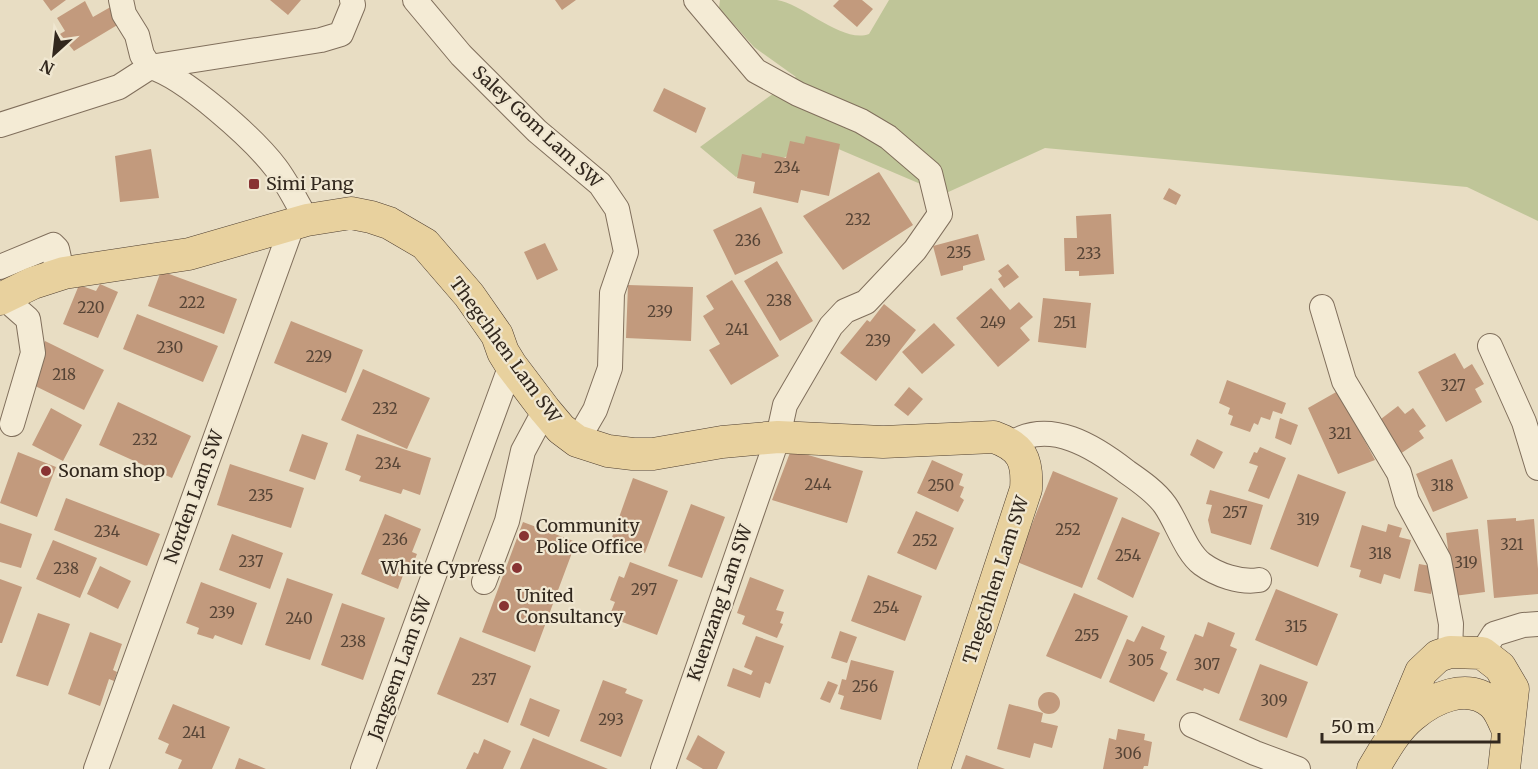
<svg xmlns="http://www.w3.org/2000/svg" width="1538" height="769" font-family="Merriweather,serif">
<rect width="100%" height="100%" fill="#e8ddc3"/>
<!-- green -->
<path fill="#bfc598" d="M720,0C738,0 759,0 777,0C803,4 843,44 869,34L889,0H1538V221L1467,187L1045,148L944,194L822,142L736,177L700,147L796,77L754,47L719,8Z"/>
<!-- building -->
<path fill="#c29a7d" d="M43,0H66L51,11Z
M270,0H301L288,15Z
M555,0H576L562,10Z
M839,0H862L873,9L857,27L833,6Z
M85,1L93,17L114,5L124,21L74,51L60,34L65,31L57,18Z
M664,88L706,108L696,133L653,111Z
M806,136L840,144L829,196L801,190L798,203L753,193L755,182L737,178L742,154L761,158L762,153L786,158L790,141L804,144Z
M151,149L159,198L120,202L115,156Z
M879,172L913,225L843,270L803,216Z
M1169,188L1181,195L1176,205L1163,199Z
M761,207L783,253L735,275L713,230Z
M1111,214L1114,274L1079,276V271H1065L1064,238H1077L1076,216Z
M978,234L985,260L963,266V270L941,276L933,246Z
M545,243L558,270L537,280L524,252Z
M777,261L813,321L780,341L744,281Z
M1008,264L1019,277L1004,288L998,279L1002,276L998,271Z
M161,271L237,299L224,334L148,306Z
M732,280L779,356L731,385L709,350L720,344L703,316L714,309L706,296Z
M100,284L118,292L98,338L63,324L79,285L96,291Z
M628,285L693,287L691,341L626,338Z
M991,288L1010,310L1019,302L1033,317L1020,328L1030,340L998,367L956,318Z
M1043,298L1091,303L1086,348L1038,342Z
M884,304L916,330L876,381L840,353L867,320L870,322Z
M137,314L218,346L203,382L123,349Z
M291,321L363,350L346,393L274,363Z
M934,323L955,345L922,374L902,352Z
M45,341L104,370L84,410L25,381Z
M1455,353L1464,369L1472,364L1484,384L1475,389L1482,402L1446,422L1418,372Z
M363,369L430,398L407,449L341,420Z
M1227,380L1286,403L1282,414L1273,411L1270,420L1261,417L1258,425L1254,423L1250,432L1230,425L1233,416L1228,414L1230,408L1219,403Z
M909,387L923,399L908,416L894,405Z
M1338,391L1375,460L1338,474L1308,408Z
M118,402L191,436L172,478L99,445Z
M1398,406L1405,414L1413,408L1426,426L1419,431L1424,438L1400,454L1377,422Z
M51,408L82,425L63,461L32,445Z
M1280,418L1298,425L1291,445L1275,438Z
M302,434L328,443L315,480L289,471Z
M357,434L431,458L420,495L403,489L401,494L359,481L361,476L345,470Z
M1197,439L1223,452L1214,469L1190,455Z
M1260,447L1286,458L1269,499L1248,491L1258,466L1249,463L1254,452L1257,453Z
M791,450L863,471L847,523L772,500Z
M18,452L56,467L37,517L0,503Z
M1452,459L1468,498L1433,512L1416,474Z
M932,460L963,474L959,485L964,487L960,497L964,500L958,512L917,493Z
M230,464L304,488L291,528L217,505Z
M1053,471L1118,498L1082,588L1017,562Z
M1298,474L1346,492L1318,567L1270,549Z
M633,478L668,491L645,553L611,540Z
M1210,490L1263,505L1251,545L1211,533L1208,520L1212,505L1206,504Z
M66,498L160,534L147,566L54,530Z
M691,504L725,517L702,578L668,566Z
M916,511L954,528L936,570L897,553Z
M385,514L421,529L412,552L417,554L411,569L406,567L398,589L361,574Z
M1122,517L1160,533L1133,598L1097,579Z
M1516,518V521L1534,519L1538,569V594L1494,598L1487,520Z
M523,522L576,542L535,652L482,632Z
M0,523L32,534L21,568L0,562Z
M1388,524L1402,528L1399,537L1411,540L1400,579L1384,574L1381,584L1359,577L1361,570L1350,567L1362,525L1386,532Z
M1478,529L1485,592L1454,596L1446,533Z
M232,534L283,553L270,589L219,570Z
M53,540L97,558L80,598L36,579Z
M630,562L678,580L657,635L609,617L615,602L610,600L619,576L624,578Z
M1419,564L1436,567L1431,594L1414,591Z
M100,566L131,581L118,609L87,594Z
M868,575L922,596L905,641L851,621Z
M750,577L784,590L776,610L784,612L780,623L783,624L777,638L742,624L745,616L737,613Z
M287,578L333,594L310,660L265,645Z
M0,579L22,587L2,643H0Z
M201,582L257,603L242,645L215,635L213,639L197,634L199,628L186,623Z
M1276,589L1338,614L1317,666L1255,640Z
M1074,593L1128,616L1101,679L1046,656Z
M342,603L385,618L363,680L321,665Z
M38,613L70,624L48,686L16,676Z
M1208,622L1235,633L1230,646L1237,649L1219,694L1204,688L1203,691L1176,680L1195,634L1203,637Z
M1142,626L1165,636L1160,649L1167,652L1160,669L1168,673L1154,702L1109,682L1127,639L1134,642Z
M840,631L857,637L847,663L831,658Z
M90,632L122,644L113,670L117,672L114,681L109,679L100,706L68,694Z
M756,636L784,646L770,684L765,682L760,698L727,686L733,668L751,675L753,671L744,667Z
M460,637L531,666L508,723L437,694Z
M851,660L894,671L881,720L840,709L844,696L838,694L842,679L846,680Z
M1260,664L1308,682L1287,738L1239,720Z
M603,680L627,689L625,693L643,700L621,757L580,741Z
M828,681L838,685L830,703L820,699Z
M1038 703a11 11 0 1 1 22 0a11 11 0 1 1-22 0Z
M530,698L560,710L549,737L520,725Z
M173,704L230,727L212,769H178L182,760L165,753L169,744L158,739Z
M1009,704L1043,713L1041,722L1058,726L1052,748L1034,743L1030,758L997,749Z
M1118,729L1145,734L1144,740L1152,742L1148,766H1144L1143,769H1103L1109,738L1116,740Z
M698,735L725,752L717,769H703L686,759Z
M533,738L608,769H520Z
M484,739L511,751L503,769H466L474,752L478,754Z
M966,755L1005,769H961Z
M239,758L266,769H235Z"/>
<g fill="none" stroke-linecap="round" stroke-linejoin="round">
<!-- minor casing -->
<g stroke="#806f5c" stroke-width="26">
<path id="minor" d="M121,0L124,14L137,35L142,55L150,67
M415,0L461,55L537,131L600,184L617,209L626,252L612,293L610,368L595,410L577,441
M150,67C184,76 254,139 276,168C288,184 297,203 307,220
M0,125L119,87L150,67L321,40L341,34L353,5L352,0
M0,267L53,245L57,249L59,258L50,277
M3,297L28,319L33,353L12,424
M1322,307L1344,381L1399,473L1407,501L1439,560L1451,624L1450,652
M1490,346L1524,422L1538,468
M1010,444C1050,418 1095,447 1127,472C1140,481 1156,492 1165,505C1177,522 1186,552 1202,564C1217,575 1240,583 1259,580
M484,582L507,521L523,451L545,410
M1482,653L1494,634L1523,625L1538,624
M1192,725L1255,753L1298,769
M96,769L292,226
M363,769L511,365
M663,769L778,437L785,405L831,326L845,311L866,302L915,250L940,214L930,173L888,137L861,121L798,94L756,71L696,0"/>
</g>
<!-- major casing -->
<g stroke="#4e3e30" stroke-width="33">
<path id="major" d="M0,299L33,283L64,273L189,254L307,220L351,213L371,217L389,223L425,244L469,295L497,335L503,352L511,365L545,410L561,429L577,441L608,451L633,454H653L722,442L778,437L883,442L994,437C1022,447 1028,460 1026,489L934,769
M1395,734L1421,672L1438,656L1450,652L1482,653L1500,667L1513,689L1504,769
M1373,769C1384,751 1395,730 1412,716C1433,698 1467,682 1492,703C1500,710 1504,722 1508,731"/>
</g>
<!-- minor -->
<use href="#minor" stroke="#f4ebd5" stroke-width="24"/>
<!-- major -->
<use href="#major" stroke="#e8d19e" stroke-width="32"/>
</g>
<!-- markers -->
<g fill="#833" stroke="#f0e7d1" stroke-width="2">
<rect x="248" y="178" width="12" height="12" rx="3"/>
<circle cx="46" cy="471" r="6"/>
<circle cx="524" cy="536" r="6"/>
<circle cx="517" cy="568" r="6"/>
<circle cx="504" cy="606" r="6"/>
</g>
<g text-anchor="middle" stroke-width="4.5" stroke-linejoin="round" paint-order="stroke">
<!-- number labels -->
<g font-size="15" fill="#564436">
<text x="787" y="173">234</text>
<text x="858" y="225">232</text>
<text x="748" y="246">236</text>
<text x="959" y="258">235</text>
<text x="1089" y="259">233</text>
<text x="779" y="306">238</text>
<text x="192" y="308">222</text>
<text x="91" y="313">220</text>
<text x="660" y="317">239</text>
<text x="993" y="328">249</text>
<text x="1065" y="328">251</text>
<text x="737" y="335">241</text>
<text x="878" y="346">239</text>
<text x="170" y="353">230</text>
<text x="319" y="362">229</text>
<text x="64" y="380">218</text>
<text x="1453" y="391">327</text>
<text x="385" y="414">232</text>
<text x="1340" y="439">321</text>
<text x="145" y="445">232</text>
<text x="388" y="469">234</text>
<text x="818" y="490">244</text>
<text x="941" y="491">250</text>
<text x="1442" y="491">318</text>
<text x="261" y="501">235</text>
<text x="1235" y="518">257</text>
<text x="1308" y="525">319</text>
<text x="1068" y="535">252</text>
<text x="107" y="537">234</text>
<text x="395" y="545">236</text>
<text x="925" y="546">252</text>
<text x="1512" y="550">321</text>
<text x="1380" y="559">318</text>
<text x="1128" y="561">254</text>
<text x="251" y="567">237</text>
<text x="1466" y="568">319</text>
<text x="66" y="574">238</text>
<text x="644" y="595">297</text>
<text x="886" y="613">254</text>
<text x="222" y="618">239</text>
<text x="299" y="624">240</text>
<text x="1296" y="632">315</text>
<text x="1087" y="641">255</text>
<text x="353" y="647">238</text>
<text x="1141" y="666">305</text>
<text x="1207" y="670">307</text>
<text x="484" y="685">237</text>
<text x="865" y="692">256</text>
<text x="1274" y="706">309</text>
<text x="611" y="725">293</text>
<text x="194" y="738">241</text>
<text x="1128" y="759">306</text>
</g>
<!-- street labels -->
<g font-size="18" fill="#32281e" stroke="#f0e7d1">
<text transform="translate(537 127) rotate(43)" y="6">Saley Gom Lam SW</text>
<text transform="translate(505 350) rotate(54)" y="6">Thegchhen Lam SW</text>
<text transform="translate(194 497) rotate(-70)" y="6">Norden Lam SW</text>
<text transform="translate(996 580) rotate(-72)" y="6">Thegchhen Lam SW</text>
<text transform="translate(720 603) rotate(-71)" y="6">Kuenzang Lam SW</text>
<text transform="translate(400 668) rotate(-70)" y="6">Jangsem Lam SW</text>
</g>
<!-- poi labels -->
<g font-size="18" fill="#32281e" stroke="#f0e7d1" text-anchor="start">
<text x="266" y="190">Simi Pang</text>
<text x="58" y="477">Sonam shop</text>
<text x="536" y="532">Community<tspan x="536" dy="21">Police Office</tspan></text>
<text x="505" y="574" text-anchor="end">White Cypress</text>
<text x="516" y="602">United<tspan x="516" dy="21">Consultancy</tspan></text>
</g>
</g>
<!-- north arrow -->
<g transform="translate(54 54) rotate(207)" stroke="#f0e7d1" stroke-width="4.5" paint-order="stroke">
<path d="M0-4.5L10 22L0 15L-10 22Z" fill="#32281e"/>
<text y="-9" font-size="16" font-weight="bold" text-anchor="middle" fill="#32281e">N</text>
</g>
<!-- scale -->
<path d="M1322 733v9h177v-9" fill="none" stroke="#32281e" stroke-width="3"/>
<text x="1331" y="733" font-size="18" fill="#32281e" stroke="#f0e7d1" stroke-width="4.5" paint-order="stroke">50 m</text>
</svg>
